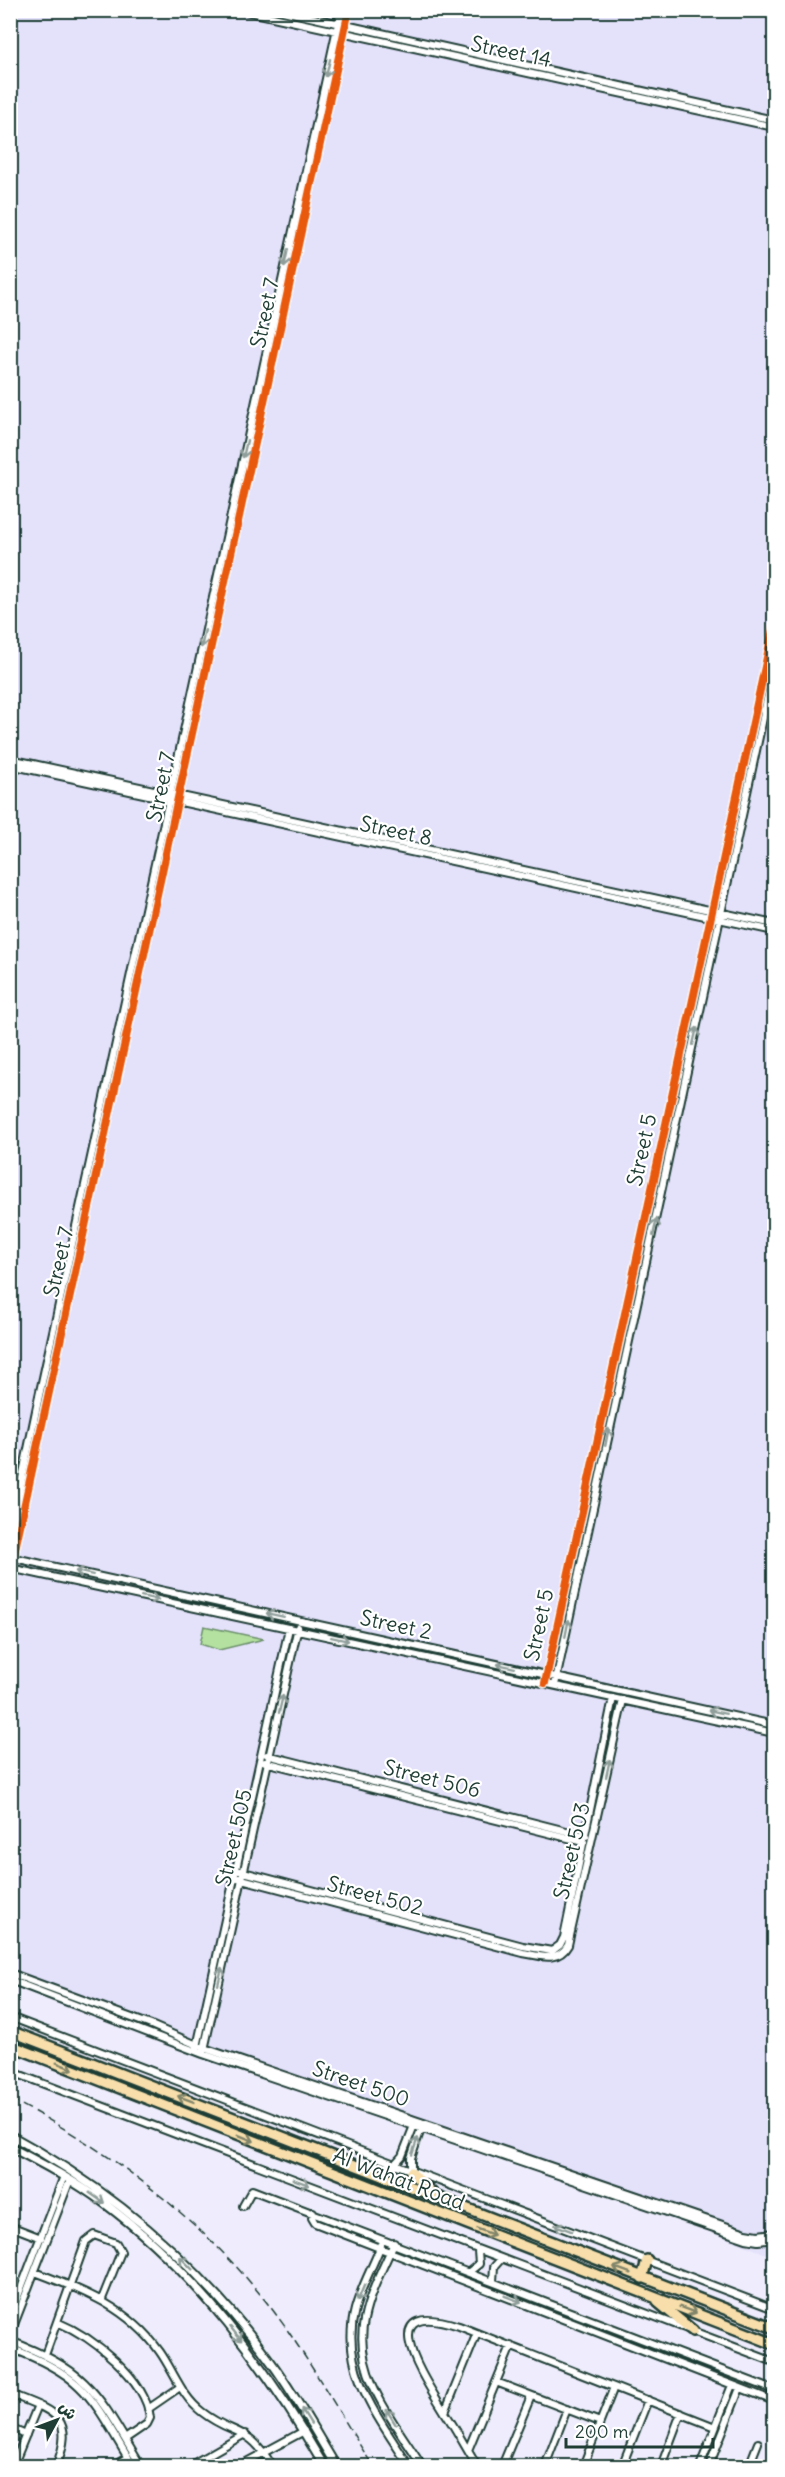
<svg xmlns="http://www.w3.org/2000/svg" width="785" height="2477" font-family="Delius,'Playpen Sans Arabic',sans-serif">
<rect width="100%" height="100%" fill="#efedfd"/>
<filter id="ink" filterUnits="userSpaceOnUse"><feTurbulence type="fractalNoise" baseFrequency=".0167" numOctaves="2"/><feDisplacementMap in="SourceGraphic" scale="12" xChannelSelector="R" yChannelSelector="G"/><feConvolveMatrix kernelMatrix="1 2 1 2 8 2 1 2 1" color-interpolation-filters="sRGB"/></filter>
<g filter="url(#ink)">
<!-- built -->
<path fill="#e4e1fb" d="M10,11H774V2257L414,2117L208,2046L11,1974Z"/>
<!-- garden -->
<path fill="#b4e19f" stroke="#6a8f6a" stroke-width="1.5" d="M204,1626L264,1639L219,1650L200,1644Z"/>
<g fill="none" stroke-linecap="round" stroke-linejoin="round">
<!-- minor casing -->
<g stroke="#1f3d34" stroke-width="10">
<path id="minor" d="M241,10L774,127
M278,10L774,120
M10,759L774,924
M10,765L774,931
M10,1536L39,1396L341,10
M10,1557L774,1725
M10,1568L774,1733
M10,1572L349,10
M545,1683L774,625
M555,1685C627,1345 701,1006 774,667
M267,1755L586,1836
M265,1762L584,1842
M236,1870L523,1946L552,1951L560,1945L564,1937L613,1698
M234,1877L523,1953C540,1956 558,1963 568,1945L623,1700
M10,1973L151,2025L204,2048L746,2233L758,2235L774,2233
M10,1980L203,2054L746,2239L758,2241L774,2239
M10,2017L774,2309
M197,2047L289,1628
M204,2050L298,1627
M10,2071L774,2362
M394,2165L402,2156L415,2123
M411,2172V2158L422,2126
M243,2206L252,2190L774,2390
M313,2212L312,2218L315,2223L774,2401
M10,2226L41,2238
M394,2243C383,2268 369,2294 364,2320C353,2375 395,2423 422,2466
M381,2245C373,2266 361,2287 355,2309C339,2370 379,2418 409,2466
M35,2272C83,2290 129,2308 160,2352C174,2372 182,2397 202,2412C234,2437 248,2424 272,2466
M469,2272L479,2264L478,2251
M493,2281L494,2267L501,2259
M10,2317L64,2176
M57,2322C91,2336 146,2378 150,2418L147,2424L125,2439
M10,2335L70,2180
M10,2341C91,2370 99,2397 141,2466
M10,2348C88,2376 93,2401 133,2466
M45,2355L86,2241L94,2235L116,2243L121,2252L102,2299
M496,2382L600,2422
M10,2394C53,2411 77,2416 56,2466
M148,2409L180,2387
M445,2412L477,2333
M10,2428L26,2435
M468,2450L511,2346
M13,2466L38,2405
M113,2466L128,2457
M189,2466L245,2434
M239,2466L304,2431
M477,2466C466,2448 456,2429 444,2411C424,2378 369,2297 459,2326L715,2427
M502,2466L531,2396
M545,2466L567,2409
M583,2466L614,2387
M622,2466L648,2400
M661,2466L681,2413
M700,2466L732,2385
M709,2466L740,2388
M749,2466L758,2443"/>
</g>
<!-- tertiary casing -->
<g stroke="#1f3d34" stroke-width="11">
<path id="tertiary" d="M10,2135C114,2191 201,2266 271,2362C295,2395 315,2431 336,2466
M10,2147C43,2164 75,2181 104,2203C197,2272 267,2368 324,2466"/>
</g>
<!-- trunk casing -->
<g stroke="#1f3d34" stroke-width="14">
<path id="trunk" d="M10,2031L774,2328
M10,2045L774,2344
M411,2172L433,2194
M642,2278L647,2260
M658,2302L693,2331"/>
</g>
<!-- minor -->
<use href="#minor" stroke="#fff" stroke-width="6"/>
<!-- tertiary -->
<use href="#tertiary" stroke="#fff" stroke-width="7"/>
<!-- trunk -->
<use href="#trunk" stroke="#f8deab" stroke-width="9"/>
<!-- rail -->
<path stroke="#1f3d34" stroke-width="1.5" stroke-dasharray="9 4.5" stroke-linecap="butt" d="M10,2099C117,2153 219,2232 288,2331C318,2375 345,2422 373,2466"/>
<!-- cycleway casing -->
<g stroke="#fff" stroke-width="11">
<path id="cycleway" d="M10,1572L349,10
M545,1683L774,625"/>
</g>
<!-- cycleway -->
<use href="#cycleway" stroke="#e8590c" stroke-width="8"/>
</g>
<!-- one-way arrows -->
<defs><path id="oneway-shaft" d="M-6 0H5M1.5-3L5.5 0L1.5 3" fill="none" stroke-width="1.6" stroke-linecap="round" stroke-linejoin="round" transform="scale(1.5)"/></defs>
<g stroke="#8f9e9a">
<use href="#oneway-shaft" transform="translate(328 68) rotate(103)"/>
<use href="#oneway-shaft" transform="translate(286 258) rotate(102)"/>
<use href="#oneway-shaft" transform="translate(245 449) rotate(103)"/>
<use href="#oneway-shaft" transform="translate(203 639) rotate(102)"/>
<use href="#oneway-shaft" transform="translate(695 1036) rotate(-77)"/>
<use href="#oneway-shaft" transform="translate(655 1227) rotate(-78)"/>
<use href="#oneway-shaft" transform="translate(607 1437) rotate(-79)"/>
<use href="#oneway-shaft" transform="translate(84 1573) rotate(-168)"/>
<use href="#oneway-shaft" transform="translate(150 1598) rotate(12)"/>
<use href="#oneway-shaft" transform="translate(275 1615) rotate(-168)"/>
<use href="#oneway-shaft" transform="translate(567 1628) rotate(-79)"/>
<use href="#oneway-shaft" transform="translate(340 1639) rotate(12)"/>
<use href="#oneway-shaft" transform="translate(506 1666) rotate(-168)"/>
<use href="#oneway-shaft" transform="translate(281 1704) rotate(-77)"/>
<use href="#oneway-shaft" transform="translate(717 1712) rotate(-168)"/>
<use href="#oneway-shaft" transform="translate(608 1768) rotate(-78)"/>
<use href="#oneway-shaft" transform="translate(220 1976) rotate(-78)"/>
<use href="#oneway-shaft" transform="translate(415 2146) rotate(-71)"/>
<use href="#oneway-shaft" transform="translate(301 2182) rotate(21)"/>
<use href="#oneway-shaft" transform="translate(97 2198) rotate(35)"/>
<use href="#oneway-shaft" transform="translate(563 2228) rotate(-160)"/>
<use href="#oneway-shaft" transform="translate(186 2263) rotate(-135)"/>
<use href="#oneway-shaft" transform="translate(361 2293) rotate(113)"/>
<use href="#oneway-shaft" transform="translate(513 2299) rotate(21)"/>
<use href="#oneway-shaft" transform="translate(236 2334) rotate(51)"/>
<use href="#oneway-shaft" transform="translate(306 2416) rotate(-122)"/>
<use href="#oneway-shaft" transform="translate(391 2417) rotate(-122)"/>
</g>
<g stroke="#81856a">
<use href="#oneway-shaft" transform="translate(65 2066) rotate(22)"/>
<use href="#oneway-shaft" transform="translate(186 2099) rotate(-159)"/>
<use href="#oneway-shaft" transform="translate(246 2138) rotate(22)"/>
<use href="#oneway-shaft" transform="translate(486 2232) rotate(21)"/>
<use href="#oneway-shaft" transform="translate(622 2270) rotate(-159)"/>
<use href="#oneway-shaft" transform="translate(688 2310) rotate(21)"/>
</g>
</g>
<g text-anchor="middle" stroke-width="4.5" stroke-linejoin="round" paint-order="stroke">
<!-- street labels -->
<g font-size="21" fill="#1f3d34" stroke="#fff">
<text transform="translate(511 52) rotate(12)" y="7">Street 14</text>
<text transform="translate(265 313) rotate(-78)" y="7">Street 7</text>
<text transform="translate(161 787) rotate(-78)" y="7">Street 7</text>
<text transform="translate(396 831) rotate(12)" y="7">Street 8</text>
<text transform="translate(642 1150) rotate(-78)" y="7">Street 5</text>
<text transform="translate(59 1262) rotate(-77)" y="7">Street 7</text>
<text transform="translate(396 1625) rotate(12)" y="7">Street 2</text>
<text transform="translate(539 1625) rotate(-78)" y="7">Street 5</text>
<text transform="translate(432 1779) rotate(14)" y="7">Street 506</text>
<text transform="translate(234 1838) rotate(-77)" y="7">Street 505</text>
<text transform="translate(572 1851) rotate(-77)" y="7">Street 503</text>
<text transform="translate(375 1896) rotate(15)" y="7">Street 502</text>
<text transform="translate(361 2084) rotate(19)" y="7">Street 500</text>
<text transform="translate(399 2179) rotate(21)" y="7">Al Wahat Road</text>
</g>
</g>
<!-- margin -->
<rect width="785" height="2477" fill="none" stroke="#fff" stroke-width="36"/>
<rect x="18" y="18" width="749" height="2441" fill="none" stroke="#1f3d34" stroke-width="2" filter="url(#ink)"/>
<!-- north arrow -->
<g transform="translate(57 2420) rotate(49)" stroke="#ffffff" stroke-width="4.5" paint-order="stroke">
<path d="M0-4.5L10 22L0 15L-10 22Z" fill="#1f3d34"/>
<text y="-9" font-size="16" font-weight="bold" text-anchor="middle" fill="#1f3d34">ش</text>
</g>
<!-- scale -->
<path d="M566 2438v9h147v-9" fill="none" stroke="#1f3d34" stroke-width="3"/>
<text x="575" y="2438" font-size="18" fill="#1f3d34" stroke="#ffffff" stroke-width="4.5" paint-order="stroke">200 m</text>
</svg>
